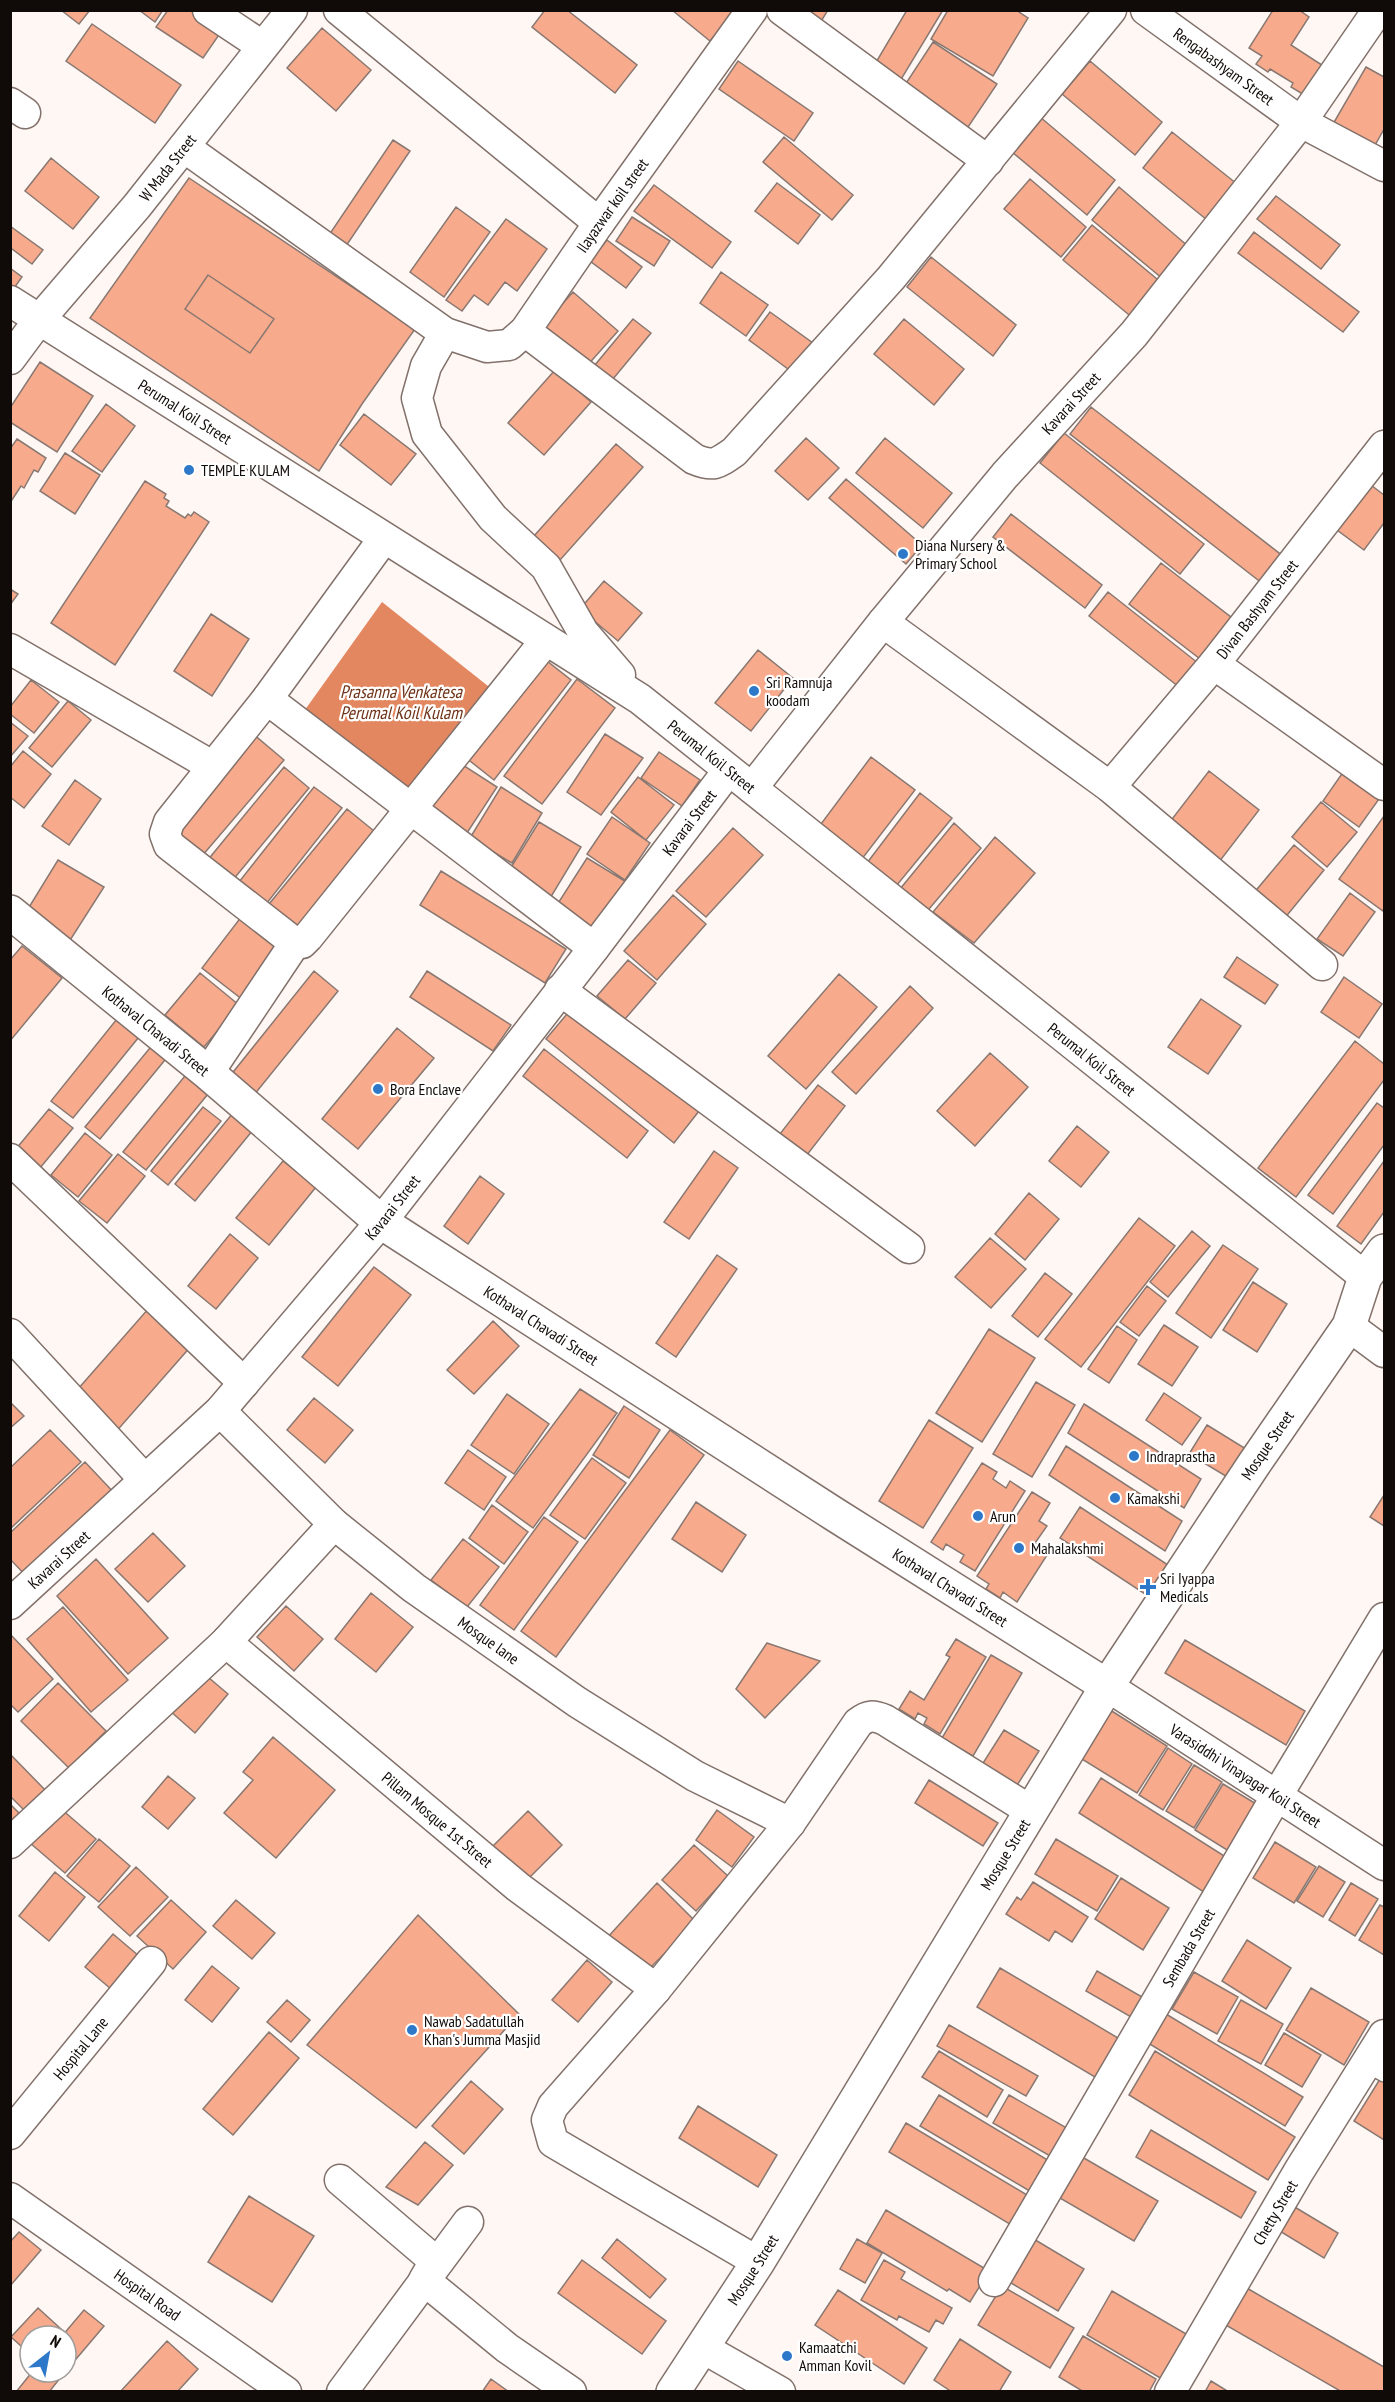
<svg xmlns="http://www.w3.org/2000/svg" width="1395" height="2402" font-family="'PT Sans Narrow',sans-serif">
<rect width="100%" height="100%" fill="#fff7f4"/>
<!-- water -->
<path fill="#e38760" d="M382,602L493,690L415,797L302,714Z"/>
<!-- building -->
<path fill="#f8ab8c" stroke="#897871" stroke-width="1.5" d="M61,10H90L79,24Z
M139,10H163L155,22Z
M168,10H195L223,29L203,58L156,27Z
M545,10H567L637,65L615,93L532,27Z
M672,10H730L734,13L710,41Z
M800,10H828L820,23Z
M907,10H943L897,86L872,69Z
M948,10H1016L1028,18L993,76L931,39Z
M1273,10H1299L1309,17L1291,45L1328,69L1309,98L1291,87L1293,83L1270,69L1268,72L1256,64L1262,56L1249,48Z
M92,24L181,85L155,123L66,61Z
M322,28L371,70L336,111L287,68Z
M933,42L997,84L964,133L901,91Z
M738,61L813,113L794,141L719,89Z
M1090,61L1162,122L1135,155L1062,94Z
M1366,67L1384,77V129L1374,147L1333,124Z
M1040,117L1115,180L1087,215L1011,151Z
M1172,132L1242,188L1212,224L1143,168Z
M784,137L853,195L832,220L763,162Z
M393,140L410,151L344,249L327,238Z
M51,158L99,197L73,229L25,191Z
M189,178L415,329L362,404L319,471L90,318Z
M1030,179L1086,227L1061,257L1004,209Z
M777,183L820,215L798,244L755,211Z
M654,185L731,242L712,268L634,211Z
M1119,187L1189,247L1163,279L1092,220Z
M1276,196L1340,245L1321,269L1257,219Z
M456,207L490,232L444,297L410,272Z
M632,217L670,241L654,266L616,241Z
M506,219L547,249L517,291L505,282L488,305L474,295L462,311L446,300Z
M1092,225L1163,284L1134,319L1063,260Z
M10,226L43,250L32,264L12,249L10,251Z
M1254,232L1359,312L1343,332L1238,253Z
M607,240L642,267L626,288L590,261Z
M931,257L1016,325L993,356L907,287Z
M10,268L22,277L12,291H10Z
M721,272L768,305L746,336L700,303Z
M208,275L274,319L250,353L185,309Z
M573,292L618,331L585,368L540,329Z
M770,312L817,346L796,375L749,340Z
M633,319L651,333L608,385L590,371Z
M904,319L964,369L934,405L874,354Z
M40,362L93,396L57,452L10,422V408Z
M555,370L591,402L544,455L508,423Z
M106,404L135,426L102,472L72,451Z
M1091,407L1288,560L1267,587L1070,434Z
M364,414L416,454L391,485L340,445Z
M1064,433L1204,544L1180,574L1040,463Z
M806,438L839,468L808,500L775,471Z
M885,438L952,493L923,528L856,473Z
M17,439L46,458L38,472L34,470L24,488L21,486L10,503V449Z
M616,444L643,467L560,560L534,536Z
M65,453L100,475L75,514L40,491Z
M846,479L922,545L906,564L829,498Z
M145,481L166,494L164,498L169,501L166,506L185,518L188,514L191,516L194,512L209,522L115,665L51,623Z
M1367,482L1384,495V523L1364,550L1333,527Z
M1011,514L1102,585L1085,608L993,537Z
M1161,563L1236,621L1204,662L1129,604Z
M604,581L642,613L618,641L580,609Z
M10,589L18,594L10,605Z
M1108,592L1198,663L1179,687L1089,616Z
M211,614L249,639L212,696L174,671Z
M758,650L793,678L751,731L715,703Z
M542,657L571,680L494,780L465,757Z
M577,679L615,708L542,804L504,776Z
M31,680L59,702L34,733L10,714V707Z
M68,701L91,720L52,767L29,748Z
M10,722L28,736L10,757Z
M253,734L284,760L202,856L173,832Z
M605,734L643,758L601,815L567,792Z
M23,751L51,774L24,808L10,797V767Z
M659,752L700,780L682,806L641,778Z
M871,757L915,790L858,864L815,832Z
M455,760L497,787L465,836L424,809Z
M1348,765L1384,792L1359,827L1323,801Z
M284,767L309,788L232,881L207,861Z
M1209,771L1259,810L1219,862L1169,823Z
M638,777L674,805L646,840L611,812Z
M75,780L101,799L69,845L42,826Z
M314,787L342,808L263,908L235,887Z
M501,787L542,813L512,863L470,838Z
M920,793L952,818L892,891L864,867Z
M1321,802L1357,832L1327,867L1292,837Z
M347,809L379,835L297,935L265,909Z
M1384,816V908L1383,911L1339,879Z
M612,817L650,843L625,880L587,854Z
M539,822L581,847L549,900L507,874Z
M954,823L981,848L923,916L896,894Z
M733,828L763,855L706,917L676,891Z
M995,837L1035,873L974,943L933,912Z
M1294,845L1324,870L1284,919L1253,894Z
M587,858L628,883L595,934L555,908Z
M58,860L104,887L67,945L23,917Z
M441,871L566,949L545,983L420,905Z
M1350,893L1375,912L1343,956L1317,939Z
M673,895L706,924L657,980L624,951Z
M245,912L287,945L243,1000L202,968Z
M22,946L62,978L10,1041V960Z
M1237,957L1278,985L1265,1004L1224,977Z
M628,960L656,983L625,1019L597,996Z
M314,971L338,991L254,1095L230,1076Z
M427,971L511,1025L493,1051L410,997Z
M200,973L239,1005L204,1047L165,1015Z
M839,974L877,1007L806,1089L768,1056Z
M1344,977L1382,1004L1359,1038L1321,1012Z
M910,986L933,1008L856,1094L832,1072Z
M1201,999L1241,1026L1208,1074L1168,1047Z
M572,1008L699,1111L674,1143L546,1039Z
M121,1014L143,1032L73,1118L51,1101Z
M397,1028L434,1058L358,1149L322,1119Z
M1355,1041L1384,1064V1080L1296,1197L1258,1168Z
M154,1043L169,1055L100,1139L85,1127Z
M544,1049L648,1131L627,1158L523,1076Z
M990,1053L1028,1087L975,1146L937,1111Z
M189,1071L212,1089L146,1170L123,1152Z
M818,1085L845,1106L803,1160L776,1139Z
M1377,1103L1384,1108V1145L1333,1214L1308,1195Z
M203,1107L221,1121L168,1185L151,1171Z
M237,1108L257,1125L195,1201L175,1184Z
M49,1109L73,1128L40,1168L16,1149Z
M1077,1126L1109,1152L1081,1187L1049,1161Z
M85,1133L112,1155L78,1197L51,1175Z
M714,1151L738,1168L689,1239L664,1222Z
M118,1154L145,1176L107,1223L79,1201Z
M283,1161L316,1187L269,1245L236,1218Z
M1384,1161V1212L1361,1244L1337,1226Z
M480,1176L504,1194L468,1244L444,1226Z
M1029,1193L1059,1219L1025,1260L995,1234Z
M1139,1218L1175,1246L1081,1367L1045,1339Z
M1192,1231L1210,1246L1168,1297L1150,1282Z
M230,1234L258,1258L216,1309L188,1286Z
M990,1238L1026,1269L991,1308L955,1277Z
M1223,1245L1258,1269L1211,1338L1176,1313Z
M717,1255L737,1269L676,1357L656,1343Z
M374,1267L411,1295L338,1386L302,1357Z
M1045,1273L1072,1294L1038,1337L1012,1316Z
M1253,1282L1287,1304L1257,1352L1223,1330Z
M1147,1286L1166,1301L1139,1336L1120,1322Z
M149,1308L192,1345L114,1434L71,1397Z
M493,1321L519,1346L474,1394L447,1370Z
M1164,1325L1198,1347L1172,1386L1138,1364Z
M1117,1326L1137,1340L1109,1383L1088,1369Z
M989,1329L1035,1358L982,1442L936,1413Z
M1036,1382L1075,1405L1032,1477L993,1454Z
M580,1389L617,1413L533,1528L496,1501Z
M1164,1393L1201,1418L1182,1445L1146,1420Z
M507,1394L549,1424L514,1474L471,1445Z
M314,1398L353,1430L325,1463L287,1430Z
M10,1402L24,1416L10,1428Z
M1084,1404L1201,1479L1184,1508L1068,1433Z
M624,1406L660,1430L629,1478L593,1455Z
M929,1420L973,1448L923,1528L879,1501Z
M1207,1425L1246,1449L1229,1478L1189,1454Z
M50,1430L81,1462L10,1529V1468Z
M670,1430L704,1455L556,1657L521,1631Z
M1066,1446L1182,1521L1165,1551L1049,1475Z
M468,1450L506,1477L484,1510L445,1483Z
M592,1458L626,1483L585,1539L550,1515Z
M85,1462L117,1496L29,1579L10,1559V1533Z
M982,1463L997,1472L993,1479L1006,1488L1010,1481L1025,1491L975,1571L960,1562L964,1555L946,1544L943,1550L931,1542Z
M1032,1492L1050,1503L1039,1521L1047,1526L1035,1543L1049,1552L1017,1602L1003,1592L1000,1598L986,1589L989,1584L977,1576Z
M1384,1495V1526L1370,1517Z
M696,1502L746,1535L722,1572L672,1539Z
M492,1505L528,1532L504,1564L469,1538Z
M1080,1507L1171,1567L1151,1598L1060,1538Z
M544,1517L578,1542L514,1630L480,1605Z
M153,1533L185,1566L148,1602L115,1569Z
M463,1539L499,1567L467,1607L431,1580Z
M96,1559L168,1638L128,1674L57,1596Z
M371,1593L413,1627L376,1672L335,1639Z
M286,1606L323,1639L294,1671L257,1637Z
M63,1607L128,1680L91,1712L27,1639Z
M10,1634L53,1679L18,1712L10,1704Z
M956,1639L986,1657L940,1734L924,1724L927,1718L918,1713L915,1719L899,1709L910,1691L924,1700L950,1657L946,1655Z
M1185,1640L1305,1711L1286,1745L1165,1673Z
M767,1643L820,1661L765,1718L736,1689Z
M991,1655L1022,1673L973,1756L942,1738Z
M202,1672L228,1694L195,1733L169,1710Z
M58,1683L106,1731L69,1768L21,1721Z
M1107,1708L1167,1746L1137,1793L1077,1756Z
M1004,1730L1039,1751L1012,1793L978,1771Z
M273,1737L335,1790L276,1858L224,1813L253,1780L243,1772Z
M1168,1748L1192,1764L1163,1810L1139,1795Z
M10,1754L49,1794L28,1814L10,1796Z
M1194,1765L1222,1782L1194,1828L1166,1811Z
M168,1776L195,1798L168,1829L142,1807Z
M1101,1778L1229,1859L1207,1894L1079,1813Z
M929,1780L998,1823L983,1846L915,1803Z
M1223,1784L1263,1808L1235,1855L1195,1830Z
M10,1804L24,1818L10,1830Z
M60,1808L96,1839L65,1873L30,1843Z
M717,1810L754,1837L732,1867L696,1840Z
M528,1811L562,1845L523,1884L489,1850Z
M99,1839L130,1866L99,1902L67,1876Z
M1056,1839L1118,1876L1097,1911L1035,1874Z
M1275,1842L1316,1867L1294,1903L1253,1878Z
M694,1845L728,1876L696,1911L662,1880Z
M1319,1866L1345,1882L1323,1917L1297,1901Z
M136,1867L168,1897L130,1936L98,1907Z
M55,1872L85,1897L49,1941L19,1916Z
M1121,1878L1169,1908L1143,1950L1095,1919Z
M1033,1882L1088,1917L1072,1942L1055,1931L1049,1941L1006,1914L1017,1897L1021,1900Z
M657,1883L696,1922L645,1973L607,1938Z
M1351,1883L1378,1899L1355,1936L1329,1920Z
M171,1900L206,1932L173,1969L137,1936Z
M236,1900L275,1933L252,1959L213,1926Z
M1380,1905L1384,1907V1955L1359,1940Z
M418,1915L519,2014L416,2128L307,2045Z
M113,1934L139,1956L111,1989L85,1967Z
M1247,1940L1291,1968L1266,2009L1222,1981Z
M587,1960L612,1982L578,2022L552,2000Z
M212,1966L239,1988L212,2022L185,2000Z
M1000,1968L1123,2041L1100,2080L977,2007Z
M1097,1971L1149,2001L1138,2021L1086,1991Z
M1194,1972L1238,1997L1217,2034L1172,2009Z
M1311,1988L1369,2022L1344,2065L1286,2030Z
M287,2000L310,2020L291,2042L267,2022Z
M1241,2000L1283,2024L1261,2064L1218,2041Z
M1166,2014L1303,2097L1285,2126L1148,2043Z
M949,2025L1038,2076L1026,2096L937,2046Z
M269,2032L299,2058L233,2135L203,2109Z
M1284,2033L1321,2055L1302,2087L1265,2065Z
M939,2051L1003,2090L987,2117L922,2077Z
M1155,2051L1295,2137L1268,2180L1129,2095Z
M1380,2079L1384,2081V2140L1354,2121Z
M471,2081L503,2109L464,2154L432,2126Z
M939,2095L1056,2165L1038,2196L920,2126Z
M1009,2095L1072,2131L1057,2160L993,2123Z
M698,2106L777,2155L758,2187L679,2138Z
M906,2123L1037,2201L1020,2230L889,2152Z
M1151,2130L1256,2192L1241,2218L1136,2157Z
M425,2142L453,2165L418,2205L386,2187Z
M1077,2154L1158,2201L1134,2241L1053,2194Z
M249,2196L314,2236L272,2302L208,2262Z
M1293,2206L1338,2233L1324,2258L1278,2230Z
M886,2210L989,2271L970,2302L949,2289L947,2291L867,2243Z
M19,2232L41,2250L10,2286V2242Z
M1027,2235L1084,2269L1058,2311L1001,2277Z
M617,2239L666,2279L650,2298L602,2258Z
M857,2239L882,2253L865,2283L840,2269Z
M582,2260L666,2321L642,2354L558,2293Z
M884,2260L905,2272L901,2279L952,2308L943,2324L936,2320L929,2332L899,2316L897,2320L861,2300Z
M1002,2286L1074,2328L1050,2368L978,2325Z
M1245,2287L1384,2367V2392H1342L1224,2324Z
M838,2290L927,2348L904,2384L815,2325Z
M1112,2291L1188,2335L1162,2379L1087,2335Z
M38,2308L61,2329L54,2336H30V2354L11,2337Z
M84,2310L104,2326L66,2371V2336H62Z
M1083,2336L1156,2379L1149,2392H1084L1059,2377Z
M960,2339L1011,2372L999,2392H952L934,2380Z
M167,2341L198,2369L177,2392H120Z
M32,2372H65L49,2392H16Z
M491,2379L509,2392H482Z
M1211,2381L1229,2392H1205Z"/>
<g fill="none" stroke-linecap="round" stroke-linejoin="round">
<!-- lane casing -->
<g stroke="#82716a" stroke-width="18">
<path id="lane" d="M1366,2064L1384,2074"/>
</g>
<!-- street casing -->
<g stroke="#82716a" stroke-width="33">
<g id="street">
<path d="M208,10L262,46"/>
<path d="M339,10L599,223"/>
<path d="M782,10L988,161"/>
<path id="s1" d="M1146,10L1301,122L1384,166"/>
<path d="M10,103L25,113"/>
<path id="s2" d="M184,147L445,333L487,347L509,345L525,331L599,223L752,10"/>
<path id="s3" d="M10,301L640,699L1365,1277"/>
<path d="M525,331L694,459C713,467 717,464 734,452L891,278L1111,10"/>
<path d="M445,333L426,366L417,398L427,434L493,518L546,567L583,632L620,675"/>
<path id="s4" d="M10,359L39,320L137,206L292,10"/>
<path d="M1384,446L1214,664L1384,785"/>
<path d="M384,538L267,699L169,822L165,834L169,845L295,943H302L308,937L546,640"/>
<path d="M883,622L1110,787L1322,965"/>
<path d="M10,649L212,766"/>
<path d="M267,699L594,948"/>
<path d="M1110,787L1214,664"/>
<path id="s5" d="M752,788L883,622L1005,475L1134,334L1301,122L1378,10"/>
<path d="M560,990L909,1248"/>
<path d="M208,1073L295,943"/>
<path d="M10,1159L244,1383"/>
<path d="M1349,1326L1384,1352"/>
<path d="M10,1334L145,1480"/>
<path id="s6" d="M220,1411L334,1524L414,1588L577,1702L695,1776L790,1823"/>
<path id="s7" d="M10,1604L220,1411L381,1222L594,948L728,771"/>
<path id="s8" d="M226,1642L518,1887L656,1989"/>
<path id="s9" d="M1107,1686L1384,1865"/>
<path d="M10,1843L226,1642L334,1524"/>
<path id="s10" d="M10,2134L151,1962"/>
<path d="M340,2180L435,2261L424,2280L507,2348L571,2392"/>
<path id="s11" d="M10,2198L286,2392"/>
<path d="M758,2262L553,2142L547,2120L553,2106L656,1989L790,1823L858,1723C868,1715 873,1715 885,1720L1031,1811"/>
<path id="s12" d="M994,2281L1276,1797L1384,1618"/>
<path d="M703,2348L780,2392"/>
<path d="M342,2392L468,2222"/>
<path id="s13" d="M1170,2392L1299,2171L1384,2035"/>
</g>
</g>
<!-- secondary casing -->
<g stroke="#82716a" stroke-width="36">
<g id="secondary">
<path id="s14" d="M10,912L208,1073L381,1222L834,1514L1107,1686"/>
<path id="s15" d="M673,2392L758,2262L1107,1686L1254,1464L1349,1326L1365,1277L1384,1251"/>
</g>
</g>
<!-- lane -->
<use href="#lane" stroke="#fff" stroke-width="15"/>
<!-- street -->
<use href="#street" stroke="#fff" stroke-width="30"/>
<!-- secondary -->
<use href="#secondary" stroke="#fff" stroke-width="33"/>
</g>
<!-- markers -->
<g fill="#2d78c8" stroke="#fff" stroke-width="2">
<circle cx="189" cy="470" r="6"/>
<circle cx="903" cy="554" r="6"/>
<circle cx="754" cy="691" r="6"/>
<circle cx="378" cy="1089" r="6"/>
<circle cx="1134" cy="1456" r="6"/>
<circle cx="1115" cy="1498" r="6"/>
<circle cx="978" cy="1516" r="6"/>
<circle cx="1019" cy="1548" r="6"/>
<path d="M1145 1578h6v6h6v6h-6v6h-6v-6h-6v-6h6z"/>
<circle cx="412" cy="2030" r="6"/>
<circle cx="787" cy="2356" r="6"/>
</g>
<g text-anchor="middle" stroke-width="4.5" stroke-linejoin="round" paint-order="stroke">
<!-- street labels -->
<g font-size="16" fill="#100a08" stroke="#fff">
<text dy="6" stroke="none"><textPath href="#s1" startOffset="96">Rengabashyam Street</textPath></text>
<text dy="6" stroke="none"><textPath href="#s4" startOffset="248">W Mada Street</textPath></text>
<text dy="6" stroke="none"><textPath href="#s2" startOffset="561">Ilayazwar koil street</textPath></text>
<text dy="6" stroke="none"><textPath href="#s5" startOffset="500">Kavarai Street</textPath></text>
<text dy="6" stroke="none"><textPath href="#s3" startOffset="207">Perumal Koil Street</textPath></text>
<text transform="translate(1257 609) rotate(-52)" y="6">Divan Bashyam Street</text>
<text dy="6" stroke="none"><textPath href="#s3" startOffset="837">Perumal Koil Street</textPath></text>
<text dy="6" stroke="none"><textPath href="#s7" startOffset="1038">Kavarai Street</textPath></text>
<text dy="6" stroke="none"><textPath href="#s14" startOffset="188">Kothaval Chavadi Street</textPath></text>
<text dy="6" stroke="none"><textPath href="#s3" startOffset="1323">Perumal Koil Street</textPath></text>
<text dy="6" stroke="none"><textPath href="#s7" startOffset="552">Kavarai Street</textPath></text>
<text dy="6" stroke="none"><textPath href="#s14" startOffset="674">Kothaval Chavadi Street</textPath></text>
<text dy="6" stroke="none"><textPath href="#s15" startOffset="1118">Mosque Street</textPath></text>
<text dy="6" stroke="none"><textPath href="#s7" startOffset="66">Kavarai Street</textPath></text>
<text dy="6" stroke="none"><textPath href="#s14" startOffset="1160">Kothaval Chavadi Street</textPath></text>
<text dy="6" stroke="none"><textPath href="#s6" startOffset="354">Mosque lane</textPath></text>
<text dy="6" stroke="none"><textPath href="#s9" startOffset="165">Varasiddhi Vinayagar Koil Street</textPath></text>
<text dy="6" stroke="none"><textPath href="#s8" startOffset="276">Pillam Mosque 1st Street</textPath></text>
<text dy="6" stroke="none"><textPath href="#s15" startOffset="632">Mosque Street</textPath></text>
<text dy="6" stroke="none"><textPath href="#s12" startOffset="386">Sembada Street</textPath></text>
<text dy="6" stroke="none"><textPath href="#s10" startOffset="111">Hospital Lane</textPath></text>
<text dy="6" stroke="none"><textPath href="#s13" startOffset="208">Chetty Street</textPath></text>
<text dy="6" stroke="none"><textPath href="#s15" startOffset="146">Mosque Street</textPath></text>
<text dy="6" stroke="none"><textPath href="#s11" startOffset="168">Hospital Road</textPath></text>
</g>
<!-- poi labels -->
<g font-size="16" fill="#100a08" stroke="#fff" text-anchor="start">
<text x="201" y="476">TEMPLE KULAM</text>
<text x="915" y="551">Diana Nursery &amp;<tspan x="915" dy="18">Primary School</tspan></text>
<text x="766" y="688">Sri Ramnuja<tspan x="766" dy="18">koodam</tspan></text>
<text x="390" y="1095">Bora Enclave</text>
<text x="1146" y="1462">Indraprastha</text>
<text x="1127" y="1504">Kamakshi</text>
<text x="990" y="1522">Arun</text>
<text x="1031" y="1554">Mahalakshmi</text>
<text x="1160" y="1584">Sri Iyappa<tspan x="1160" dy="18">Medicals</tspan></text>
<text x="424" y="2027">Nawab Sadatullah<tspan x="424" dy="18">Khan's Jumma Masjid</tspan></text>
<text x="799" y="2353">Kamaatchi<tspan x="799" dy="18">Amman Kovil</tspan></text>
</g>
<!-- water labels -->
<g font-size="18" font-style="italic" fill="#70341a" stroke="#fff">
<text x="401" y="698">Prasanna Venkatesa<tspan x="401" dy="21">Perumal Koil Kulam</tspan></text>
</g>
</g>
<!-- border -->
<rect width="1395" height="2402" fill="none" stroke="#100a08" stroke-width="24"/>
<!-- north arrow -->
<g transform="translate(48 2354) rotate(31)"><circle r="28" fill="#ffffff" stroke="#9f9d9c" stroke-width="1.5"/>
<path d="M0-4.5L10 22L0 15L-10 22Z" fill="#2d78c8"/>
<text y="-9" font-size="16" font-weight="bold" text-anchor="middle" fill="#100a08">N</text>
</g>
</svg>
